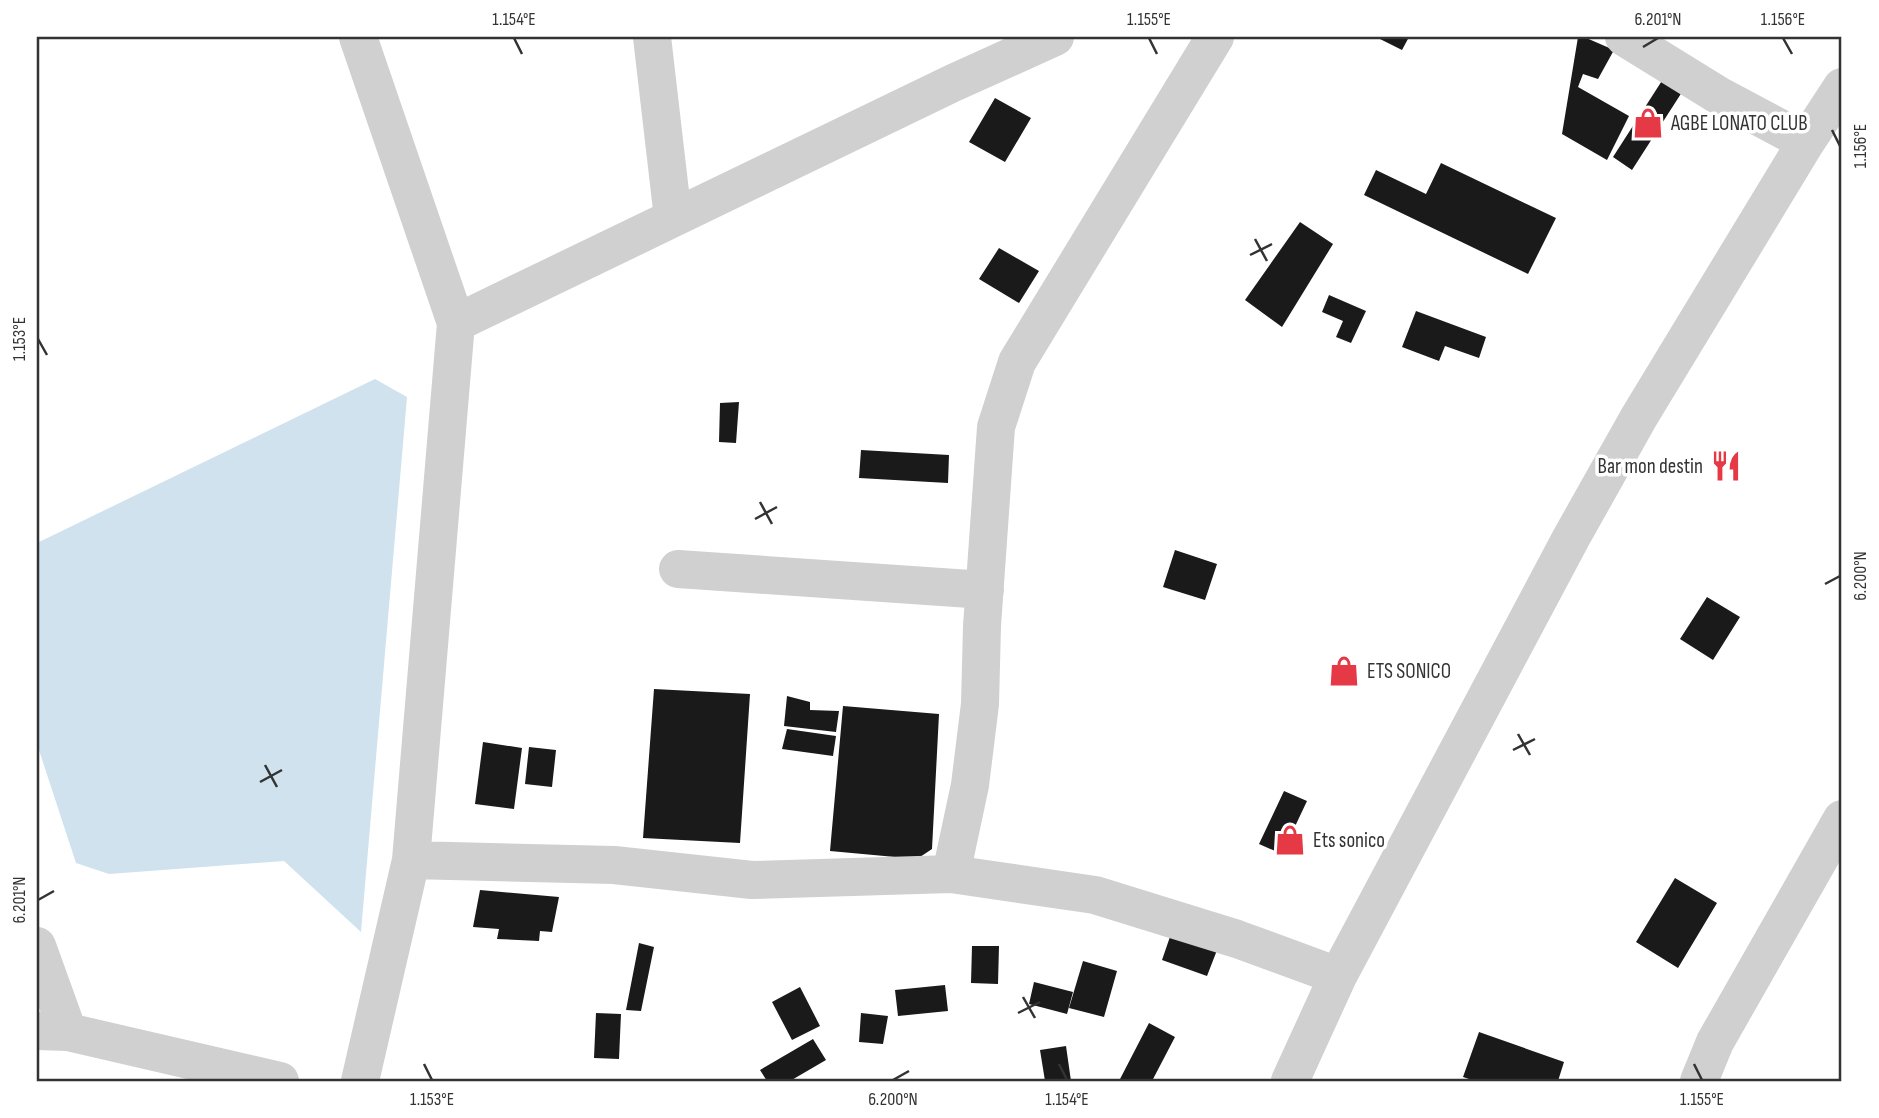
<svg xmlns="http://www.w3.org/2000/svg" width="1879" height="1118" font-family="'Sofia Sans Condensed',sans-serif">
<rect width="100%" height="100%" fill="#fff"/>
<!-- water -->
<path fill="#cfe2ee" d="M375,379L407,397L361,932L284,861L109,874L76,863L37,744V543Z"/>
<!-- building -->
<path fill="#1a1a1a" d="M1376,37H1409L1402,50Z
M1578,37H1584L1614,50L1598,79L1583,74L1578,87L1629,116L1607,160L1562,134Z
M1665,76L1684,89L1632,170L1613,157Z
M995,98L1031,118L1005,162L969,142Z
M1441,163L1556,218L1528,274L1364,195L1376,170L1426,194Z
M1300,222L1333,244L1282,327L1245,300Z
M999,248L1039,271L1019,303L979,279Z
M1329,295L1366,311L1351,343L1336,337L1343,321L1322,312Z
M1416,311L1486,337L1479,358L1445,346L1439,361L1402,347Z
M739,402L736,443L719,442L720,403Z
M861,450L949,455L948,483L859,478Z
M1175,550L1217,564L1205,600L1163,587Z
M1707,597L1740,617L1713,660L1680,639Z
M654,689L750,694L740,843L643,838Z
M787,696L810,702V710L839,711L836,732L784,726Z
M843,706L939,714L932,849L917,859L830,851Z
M787,729L836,736L833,756L782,749Z
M483,742L522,748L514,809L475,804Z
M529,747L556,750L552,787L525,784Z
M1284,791L1307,801L1282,854L1259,844Z
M1675,878L1717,903L1678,968L1636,942Z
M480,890L559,897L552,932L540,931L539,941L497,939L499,929L473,927Z
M1173,928L1219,945L1207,976L1162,960Z
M639,943L654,947L641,1011L626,1010Z
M972,946H999L998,984L971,983Z
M1083,961L1117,971L1104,1017L1069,1008Z
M1034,982L1073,992L1067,1014L1029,1004Z
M945,985L948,1011L898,1016L895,990Z
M800,987L820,1026L792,1040L772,1002Z
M596,1013L621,1014L619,1059L594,1058Z
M861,1013L888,1016L883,1044L859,1042Z
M1149,1023L1175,1037L1152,1081H1119Z
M1479,1032L1564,1062L1558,1081H1475L1463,1077Z
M813,1039L826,1060L790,1081H767L760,1070Z
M1066,1046L1071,1081H1045L1040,1050Z"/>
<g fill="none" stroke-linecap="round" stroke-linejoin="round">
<!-- minor -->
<path stroke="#d0d0d0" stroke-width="38" d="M358,37L456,323L411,860L360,1081
M652,37L673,218
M1624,37L1718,95L1806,142
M456,323L953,83L1055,37
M678,569L985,590
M411,860L614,865L752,880L951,874L1095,895L1237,939L1338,976
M951,874L970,785L980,704L982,626L996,427L1017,362L1215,37
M37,946L68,1032
M37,1031L68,1032L280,1081
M1290,1081L1338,976L1571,538L1639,417L1806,142L1842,87
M1699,1081L1715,1042L1842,819"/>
</g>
<!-- ticks -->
<path fill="none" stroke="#333" stroke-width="2.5" d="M514,38L522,54M1149,38L1157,54M1783,38L1792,54M1643,47L1658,38M1832,130L1840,146M1255,239L1267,261M1250,255L1272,244M38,339L47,355M760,502L772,524M755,519L777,507M1825,584L1840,576M1518,734L1530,755M1513,750L1535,739M265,765L277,787M260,782L282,770M38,900L54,891M1023,997L1035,1018M1018,1013L1040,1002M424,1064L432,1080M1059,1064L1067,1080M1694,1064L1702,1080M893,1080L909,1071"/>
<!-- icons -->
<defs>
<g id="shop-bare" transform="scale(2.415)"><path d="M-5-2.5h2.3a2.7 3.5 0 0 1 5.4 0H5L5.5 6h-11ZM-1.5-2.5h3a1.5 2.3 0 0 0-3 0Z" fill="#e63946" stroke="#fff" stroke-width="2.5" paint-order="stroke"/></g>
<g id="restaurant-bare" transform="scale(2.415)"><path d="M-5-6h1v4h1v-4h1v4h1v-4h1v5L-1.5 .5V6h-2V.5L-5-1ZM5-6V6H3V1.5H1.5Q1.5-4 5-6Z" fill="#e63946" stroke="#fff" stroke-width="2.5" paint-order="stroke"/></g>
</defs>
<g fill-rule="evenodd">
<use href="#shop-bare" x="1648" y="123"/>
<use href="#restaurant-bare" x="1726" y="466"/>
<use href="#shop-bare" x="1344" y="671"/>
<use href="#shop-bare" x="1290" y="840"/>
</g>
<g text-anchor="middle" stroke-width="7" stroke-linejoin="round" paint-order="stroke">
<!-- poi labels -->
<g font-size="21" fill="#333" stroke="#fff" text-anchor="start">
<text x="1671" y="130">AGBE LONATO CLUB</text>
<text x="1703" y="473" text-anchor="end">Bar mon destin</text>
<text x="1367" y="678">ETS SONICO</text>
<text x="1313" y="847">Ets sonico</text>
</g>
</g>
<!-- border -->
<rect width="1879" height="1118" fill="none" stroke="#ffffff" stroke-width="77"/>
<rect x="38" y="38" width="1802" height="1042" fill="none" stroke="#333" stroke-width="2.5"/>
<g font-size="18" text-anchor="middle" fill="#333">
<text x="514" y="25">1.154°E</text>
<text x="1149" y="25">1.155°E</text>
<text x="1658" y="25">6.201°N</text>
<text x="1783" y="25">1.156°E</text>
<text transform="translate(1860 146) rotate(-90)" y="6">1.156°E</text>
<text transform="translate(19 339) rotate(-90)" y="6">1.153°E</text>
<text transform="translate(1860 576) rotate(-90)" y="6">6.200°N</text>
<text transform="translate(19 900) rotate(-90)" y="6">6.201°N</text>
<text x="432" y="1105">1.153°E</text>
<text x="893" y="1105">6.200°N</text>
<text x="1067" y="1105">1.154°E</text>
<text x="1702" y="1105">1.155°E</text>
</g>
</svg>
